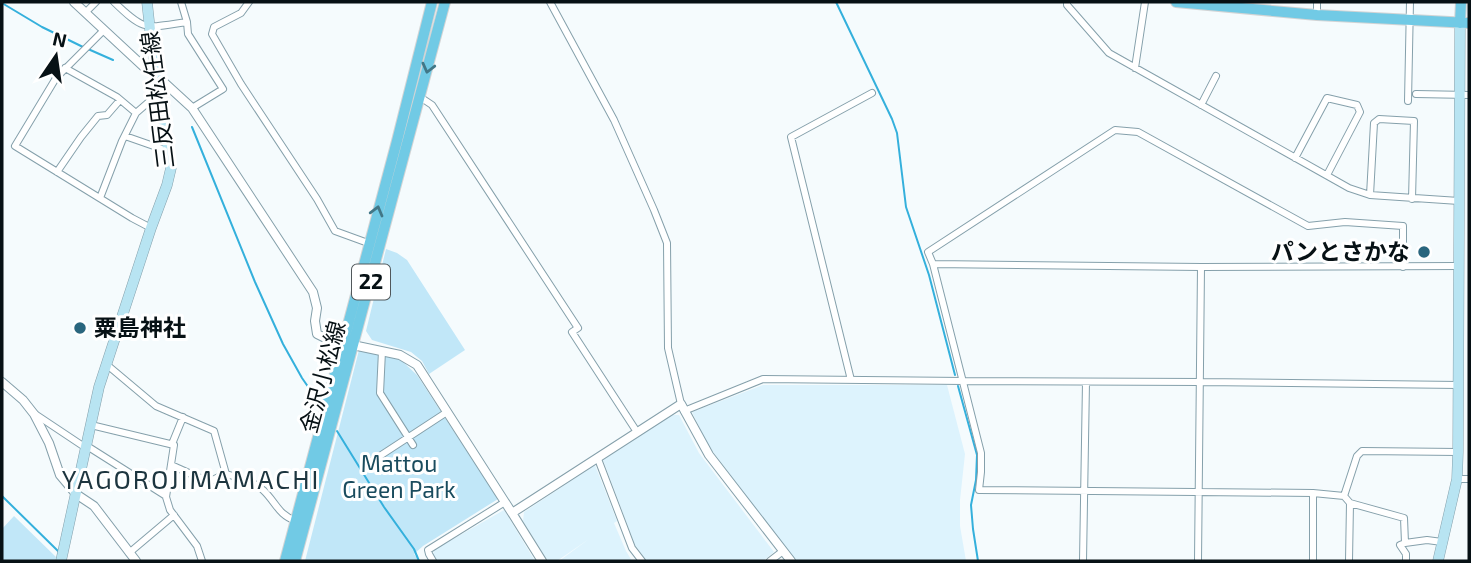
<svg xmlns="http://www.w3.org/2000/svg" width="1471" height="563" font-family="'Exo 2','Noto Sans JP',sans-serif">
<rect width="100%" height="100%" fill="#f5fbfd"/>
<!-- built -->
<path fill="#ddf3fd" d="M763,385H947L965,454L960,500V526L966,561H795L708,445L692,412Z
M672,415H679L699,453L774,552L763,561H647L635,545L603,460Z
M595,465L617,521L614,523L626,551L632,561H559L589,539L557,561H548L523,521L524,512Z
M504,510L535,561H436L433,556L434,550Z"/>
<!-- green -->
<path fill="#c1e7f8" d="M386,249L397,253L407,260L465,350L429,374L422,361L411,352L372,340L366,331Z
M359,350L401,360L417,375L498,499L423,546L414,554L420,561H305Z
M14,516L56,557L55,561H2V529Z"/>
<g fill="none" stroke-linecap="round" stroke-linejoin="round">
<!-- stream -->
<path stroke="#34b0dc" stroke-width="2" d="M836,2L892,119L897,133L906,207L929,275L955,375
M2,3L42,27L83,47
M88,49L113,60
M192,127L255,282L283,344L302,378L320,404
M958,386L977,455L976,480L971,505L973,529L978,561
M337,431L384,507L414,549L419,561
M2,496L59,552"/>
<!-- minor casing -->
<g stroke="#85a0ab" stroke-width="8">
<path id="minor" d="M114,2C145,32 145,28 187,22L181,2
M249,2L241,13L214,27L212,34L241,84L317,199L335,231L368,243
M550,2L614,120L654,210L667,243L668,348L681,404
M1067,2V5L1109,53L1349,188L1370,195L1459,201
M1317,2V15
M86,12L96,2
M187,22L188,34L223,89L192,108
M104,30L56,78L15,146L132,218L151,228
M65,68L117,97L136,113L159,93
M1135,68L1145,2
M1416,94L1469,95
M420,97L432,105L578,328L572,332L637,432
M1408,101L1410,2
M1201,105L1216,76
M125,136L168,151
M1295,158L1327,98L1357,105L1360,112L1327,175
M57,172L81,137L98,116L107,115L120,100
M1370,195L1374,123L1379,119L1414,121L1412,199
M100,198L122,141L136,113
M933,264L928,252L1115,130L1138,132L1308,226L1345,222L1403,226V267
M382,351L380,393L413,445
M106,364L156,406L214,431L226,474C239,478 254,481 263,490C276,502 278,515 296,521
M851,380L791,137L872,93
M684,411L763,379L964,381L1201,382L1459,385
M35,414L86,448
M91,425L174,445L166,497L170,510L197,546L202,561
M172,444L183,417
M87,446L166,496
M598,459L632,548L642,561
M171,465L209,482L226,473
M366,465L447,412
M1457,479H1469
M1344,496L1357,456L1362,451L1458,452
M1350,503L1404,518L1405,543L1400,545L1406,554V561
M1405,543L1427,540L1442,542
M129,553L174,515
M433,561L429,554L428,550L505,502
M770,561L783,551
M1083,561L1086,382
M1198,561L1201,267
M1313,561V493
M1349,561L1350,503L1344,496L1313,493L979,490L981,472V453L933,264L1201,267L1459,266"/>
</g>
<!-- tertiary casing -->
<g stroke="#85a0ab" stroke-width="10">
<path id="tertiary" d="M74,2L145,68L156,75L192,108L313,292L317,308L315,321L317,334L329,340L400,355L417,365L512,513L681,404L709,455L791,561
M2,382L23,400L34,414L49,443L60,475L76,494L94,506L136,561
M512,513L542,561"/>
</g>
<!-- secondary casing -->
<g stroke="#85a0ab" stroke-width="11">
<path id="secondary" d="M61,561L99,387L151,228L167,185L171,168L151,39L147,2
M1438,561L1457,479L1458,452L1460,23"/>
</g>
<!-- primary casing -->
<g stroke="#d2d4d5" stroke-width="12">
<path id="primary" d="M1176,2L1317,15L1469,23
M1460,23L1461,2
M285,561L397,141L432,2
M295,561L445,2"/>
</g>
<!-- minor -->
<use href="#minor" stroke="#fff" stroke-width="6"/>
<!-- tertiary -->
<use href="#tertiary" stroke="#fff" stroke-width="8"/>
<!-- secondary -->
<use href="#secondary" stroke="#b8e4f2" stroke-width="10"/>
<!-- primary -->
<use href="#primary" stroke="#71cae5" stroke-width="10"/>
</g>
<!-- one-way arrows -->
<defs><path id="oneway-chevron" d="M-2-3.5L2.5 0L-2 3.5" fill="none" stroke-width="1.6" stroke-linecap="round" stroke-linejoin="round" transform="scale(1.75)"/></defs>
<g stroke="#417787">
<use href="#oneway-chevron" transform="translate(428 68) rotate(104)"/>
<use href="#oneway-chevron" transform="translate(377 211) rotate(-75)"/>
</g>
<!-- markers -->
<g fill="#2a667e" stroke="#fff" stroke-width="2.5">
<circle cx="1424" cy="252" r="7"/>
<circle cx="80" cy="328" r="7"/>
</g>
<g text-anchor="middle" stroke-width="6" stroke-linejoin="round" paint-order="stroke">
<!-- shield labels -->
<rect fill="#fff" stroke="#51585b" stroke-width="2" x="352" y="264.5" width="38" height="35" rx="5"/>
<g font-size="21" font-weight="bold" fill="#071115">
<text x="371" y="289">22</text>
</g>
<!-- street labels -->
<g font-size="23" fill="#071115" stroke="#fff">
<text transform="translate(158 100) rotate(-97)" y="8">三反田松任線</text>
<text transform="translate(323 377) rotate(-75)" y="8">金沢小松線</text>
</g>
<!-- poi labels -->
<g font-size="23" font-weight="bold" fill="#071115" stroke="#fff" text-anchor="end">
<text x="1410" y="260">パンとさかな</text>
<text x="94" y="336" text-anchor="start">粟島神社</text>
</g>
<!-- park labels -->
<g font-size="23" fill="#1a4c5e" stroke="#fff">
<text x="399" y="472">Mattou<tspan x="399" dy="26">Green Park</tspan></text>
</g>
<!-- quarter labels -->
<g font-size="26" letter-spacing="2" fill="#1d353f" stroke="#fff">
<text x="191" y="489">YAGOROJIMAMACHI</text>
</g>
</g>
<!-- border -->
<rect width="1471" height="563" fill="none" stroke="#071115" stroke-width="7"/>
<!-- north arrow -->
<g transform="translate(56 56) rotate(13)" stroke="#ffffff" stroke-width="5" paint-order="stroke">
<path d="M0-5L12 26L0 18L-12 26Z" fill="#071115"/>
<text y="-10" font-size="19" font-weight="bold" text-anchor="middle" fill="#071115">N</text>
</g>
</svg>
